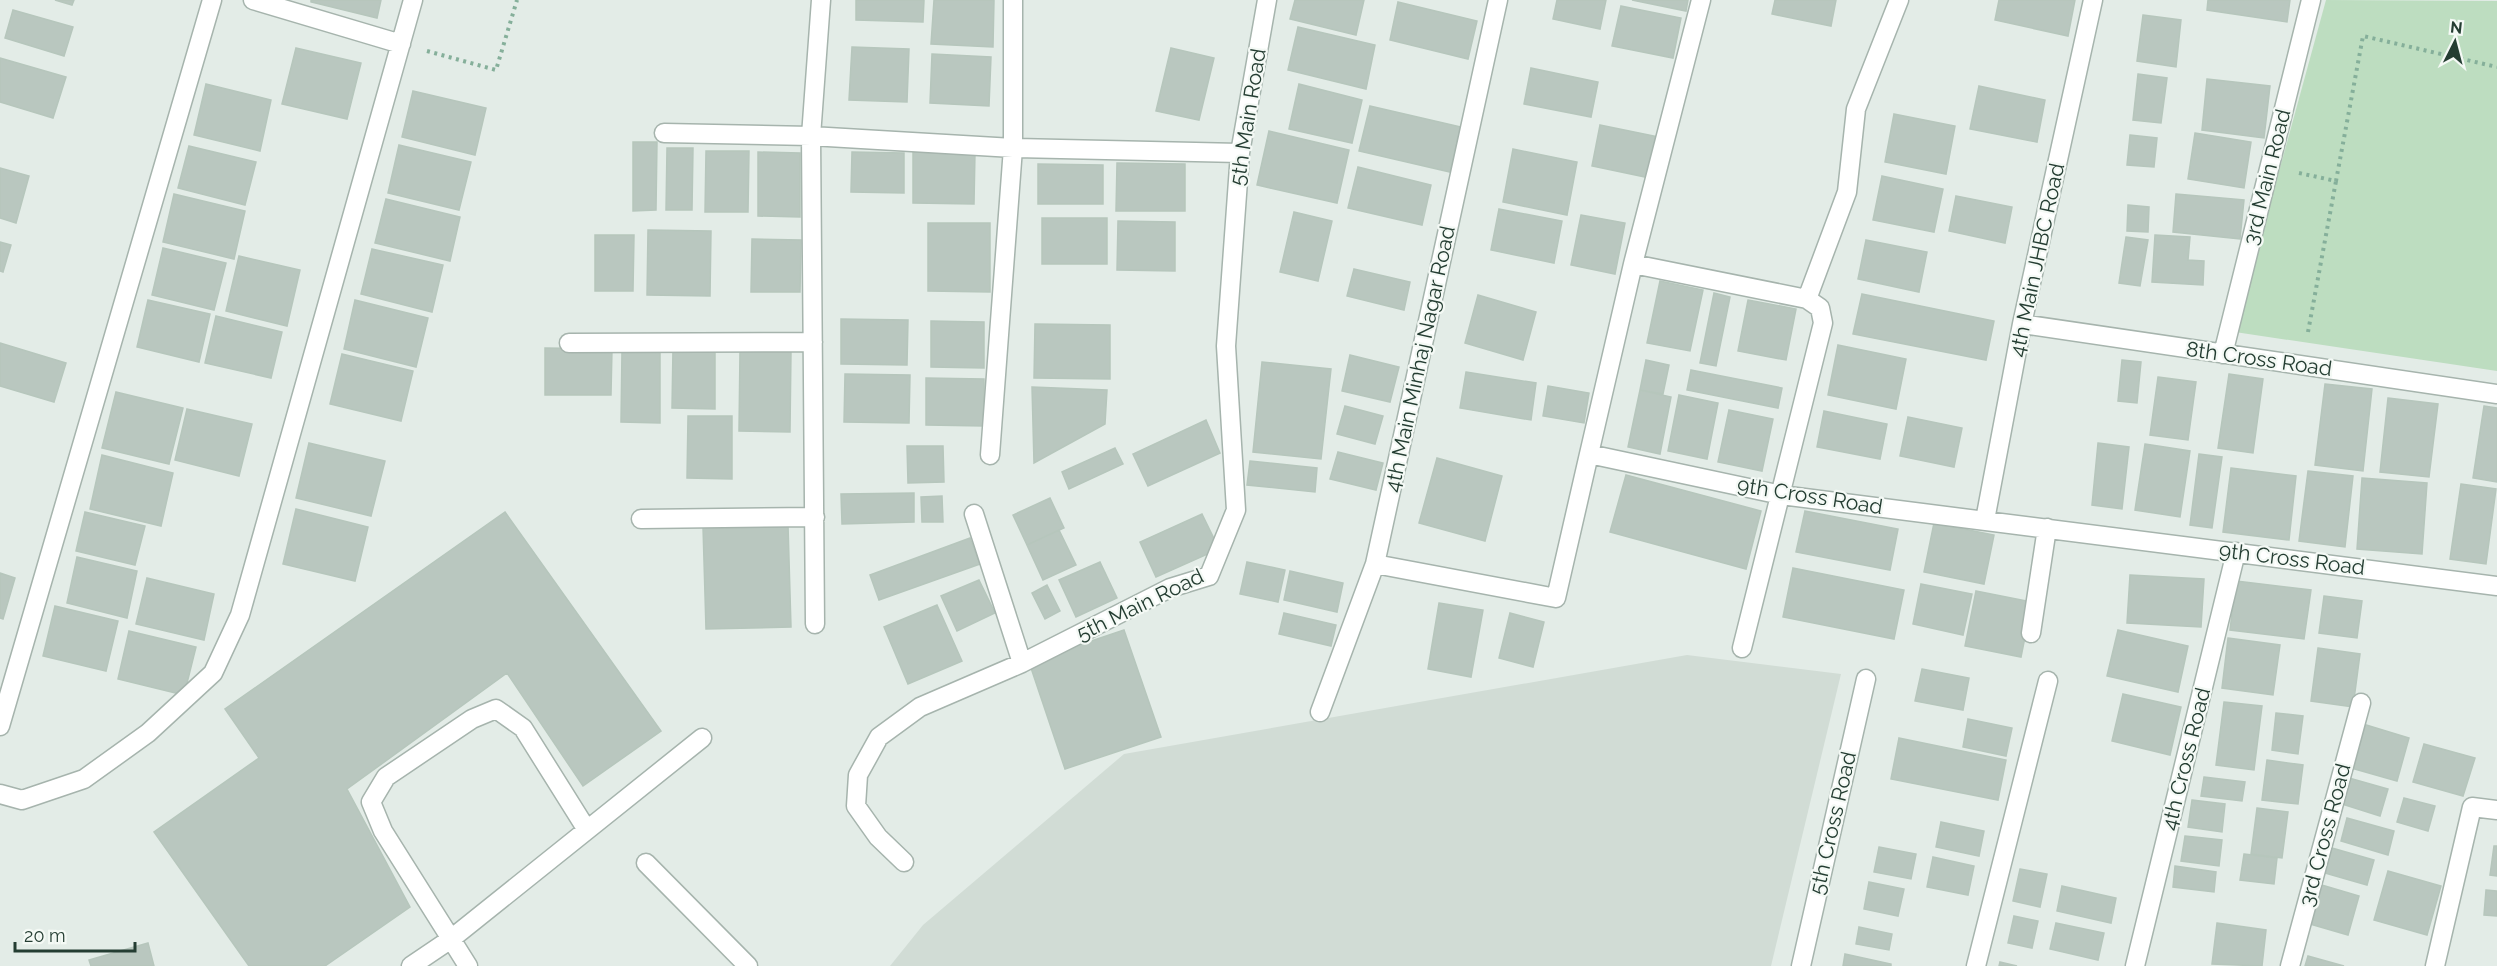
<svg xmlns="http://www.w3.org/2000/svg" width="2497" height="966" font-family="Raleway,sans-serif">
<rect width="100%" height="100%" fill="#e3ece7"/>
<!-- built -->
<path fill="#d1dcd5" d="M1687,655L1841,674L1771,966H890L923,925L1124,754Z"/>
<!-- green -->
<path fill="#bdddc0" d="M2326,0L2497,1V371L2235,332Z"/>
<!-- building -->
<path fill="#b9c7bf" stroke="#b6c6bc" stroke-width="1.5" d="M55,0H74L72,5Z
M311,0H381L377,18L311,2Z
M856,0H924L923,22L856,20Z
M934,0H994L993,47L931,44Z
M1295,0H1364L1356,35L1290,19Z
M1557,0H1606L1600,29L1553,19Z
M1632,0H1688L1686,11Z
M1775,0H1836L1831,26L1772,14Z
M1999,0H2075L2068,36L1995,20Z
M2208,0H2290L2287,22L2207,10Z
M1398,2L1477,21L1468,59L1390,40Z
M1621,6L1681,18L1673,58L1612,46Z
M13,10L73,27L64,56L5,38Z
M2143,15L2181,20L2176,67L2137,61Z
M1298,27L1375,45L1366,89L1288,70Z
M852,47L909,49L907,102L849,100Z
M296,48L361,63L347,119L282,104Z
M1171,48L1214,58L1199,120L1156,111Z
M932,54L991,57L989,106L930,103Z
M0,58L66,77L53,118L0,102Z
M1531,68L1598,82L1591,117L1524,104Z
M2138,74L2167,78L2161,123L2133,120Z
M2207,79L2270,86L2264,138L2202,130Z
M206,84L271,100L260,151L194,135Z
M1299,84L1362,100L1352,143L1289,129Z
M1979,86L2045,100L2037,142L1970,129Z
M413,91L486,108L475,155L402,137Z
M1370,106L1461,127L1450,172L1359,151Z
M1894,114L1955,126L1946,174L1885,162Z
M1600,125L1659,137L1650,178L1592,166Z
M1269,131L1349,150L1337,203L1257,185Z
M2195,133L2251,142L2244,188L2188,179Z
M2130,135L2157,138L2154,167L2127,165Z
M633,142H657L656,210L633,211Z
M399,145L471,162L459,210L388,193Z
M189,146L256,162L245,205L178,188Z
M667,148H693L692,210H666Z
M1513,149L1577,162L1567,215L1503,202Z
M706,151H749L748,212H705Z
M758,152L800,153V217L758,216Z
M852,152L904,153V193L851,192Z
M913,152H975L974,204L913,203Z
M1117,163L1185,164V211H1116Z
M1038,164L1103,165V204H1038Z
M1358,167L1431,185L1422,225L1348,208Z
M0,168L29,176L16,223L0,218Z
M1882,176L1943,189L1934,232L1873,220Z
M174,194L245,211L234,259L163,242Z
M2176,194L2244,200L2240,239L2173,232Z
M1956,196L2012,207L2005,243L1949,231Z
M386,199L460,217L450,261L375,243Z
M2128,205L2149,207L2148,232L2127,231Z
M1499,209L1562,221L1554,263L1491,250Z
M1294,212L1332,221L1318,281L1280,272Z
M1581,215L1625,223L1615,274L1571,265Z
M1042,218H1107V264H1042Z
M1118,221L1175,222V271L1117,270Z
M928,223H990V292L928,291Z
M648,230L711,231L710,296L647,295Z
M595,235H634L633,291H595Z
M2155,235L2190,237L2188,260L2204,261L2203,285L2152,282Z
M2126,237L2148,240L2140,286L2119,283Z
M752,239L801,240L800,292H751Z
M1866,240L1927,252L1919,292L1858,279Z
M0,242L11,245L3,272L0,271Z
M163,248L226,263L214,310L152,295Z
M372,249L443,265L432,312L361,294Z
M239,256L300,270L287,326L226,311Z
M1354,269L1410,282L1404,310L1347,296Z
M1660,281L1703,290L1690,351L1647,343Z
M1714,293L1730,297L1716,366L1700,363Z
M1862,294L1994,321L1986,360L1853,334Z
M1478,295L1536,312L1523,360L1465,343Z
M148,300L210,314L199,362L137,347Z
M355,300L428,318L416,367L344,349Z
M1748,300L1796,309L1786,360L1738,351Z
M216,316L282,332L271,378L205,363Z
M841,319L908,320L907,365L841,364Z
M931,321L984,322V368L931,367Z
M1035,324L1110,325V379L1034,378Z
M0,343L66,363L54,402L0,386Z
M1838,345L1906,359L1896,409L1828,395Z
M545,348L612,349L611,395H545Z
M673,348L715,349V409L672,408Z
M622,351L660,352V423L621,422Z
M740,351H791L790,432L739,431Z
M342,354L413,371L401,421L330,404Z
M1350,355L1399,367L1390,402L1342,391Z
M1646,360L1669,365L1663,394L1640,390Z
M2122,360L2141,362L2137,403L2118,401Z
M1262,362L1331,369L1321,459L1253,452Z
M1691,370L1782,388L1778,408L1687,390Z
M1466,372L1536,383L1531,420L1460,408Z
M845,374L910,375L909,423L844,422Z
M2229,374L2263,379L2253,453L2218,448Z
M2158,377L2196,382L2188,440L2150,435Z
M926,378L984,379V426L926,425Z
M2325,384L2372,389L2363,471L2315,465Z
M1548,386L1589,393L1584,423L1543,416Z
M1032,387L1107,390L1105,424L1034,463Z
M1640,390L1671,397L1660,454L1628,447Z
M116,392L183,408L169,464L102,448Z
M1679,395L1718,403L1707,459L1668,451Z
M2388,398L2438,404L2429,477L2380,472Z
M1345,406L1383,416L1375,444L1337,434Z
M2484,406L2497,408V482L2473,478Z
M187,409L252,424L239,476L175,460Z
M1729,410L1773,419L1762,471L1718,462Z
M1824,411L1887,424L1880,459L1817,447Z
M688,416H732V479L687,478Z
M1908,417L1962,428L1954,467L1900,456Z
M1206,420L1220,453L1148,486L1133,454Z
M309,443L385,461L371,516L296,498Z
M2098,443L2129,447L2122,509L2092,505Z
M2145,444L2190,451L2180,517L2135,510Z
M907,446H943L944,482L908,483Z
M1115,448L1123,464L1069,489L1062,472Z
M1338,452L1383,463L1376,490L1330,479Z
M2199,454L2222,457L2212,528L2190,525Z
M102,455L173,473L161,526L90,509Z
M1437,458L1502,476L1485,541L1419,523Z
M1250,461L1317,468L1315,492L1247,485Z
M2231,468L2296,476L2289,540L2223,532Z
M2308,471L2353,476L2345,547L2299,541Z
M1626,475L1761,511L1746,569L1610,532Z
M2362,478L2427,483L2422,554L2357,549Z
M2461,484L2496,489L2486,564L2450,559Z
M914,493V522L842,524L841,494Z
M942,496L943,522H922L921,497Z
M1050,498L1064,528L1027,545L1013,515Z
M296,509L368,527L355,581L283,564Z
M1805,511L1898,529L1890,570L1796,552Z
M85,512L145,526L135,565L76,551Z
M505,512L661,731L583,786L507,673L347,789L410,907L325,966H249L154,832L259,758L225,709Z
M1202,514L1219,549L1156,577L1140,542Z
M1934,523L1994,535L1984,584L1924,572Z
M788,525L791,627L706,629L703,527Z
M1059,530L1076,565L1043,580L1027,545Z
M970,538L980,564L879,600L870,575Z
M77,557L137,571L127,618L67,603Z
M1100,562L1117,598L1076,617L1059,580Z
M1247,562L1285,570L1278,602L1240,594Z
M1793,568L1904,590L1894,639L1783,617Z
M1290,571L1343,583L1337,612L1284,600Z
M0,573L15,578L3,619L0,618Z
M2130,575L2204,579L2201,627L2127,623Z
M147,578L214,594L204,640L136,624Z
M979,580L995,613L957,631L941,596Z
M2236,581L2311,590L2304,639L2230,630Z
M1921,584L1972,594L1963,635L1913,624Z
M1047,585L1060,611L1045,619L1032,593Z
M1976,591L2032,602L2021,657L1965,646Z
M2324,596L2362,601L2357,638L2319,633Z
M1439,603L1483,610L1471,677L1428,669Z
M937,605L962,661L908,684L884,627Z
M55,606L118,621L106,671L43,656Z
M1284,613L1336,625L1331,646L1279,634Z
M1510,613L1544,622L1533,667L1499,658Z
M1124,630L1161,737L1065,769L1029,662Z
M2118,630L2188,646L2178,692L2107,676Z
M129,631L196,647L184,695L118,679Z
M2228,638L2280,645L2273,695L2222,688Z
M2318,648L2360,654L2353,707L2311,701Z
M1922,669L1969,678L1963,710L1915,701Z
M2123,694L2181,707L2170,755L2112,741Z
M2224,702L2262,706L2254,770L2216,765Z
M2276,713L2303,716L2298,754L2272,750Z
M1968,719L2012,728L2006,756L1963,747Z
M2363,724L2409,738L2397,781L2351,768Z
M1899,738L2006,760L1998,800L1891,779Z
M2424,744L2475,758L2463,796L2413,782Z
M2267,760L2303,765L2298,804L2262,800Z
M2204,777L2245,782L2242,801L2201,796Z
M2349,778L2388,789L2380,816L2342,804Z
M2404,798L2435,806L2428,831L2397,822Z
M2192,800L2225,804L2222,832L2188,827Z
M2257,808L2288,812L2282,858L2251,854Z
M2347,818L2394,831L2388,855L2341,841Z
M1941,822L1984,831L1979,856L1936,847Z
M2185,836L2222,840L2219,866L2181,861Z
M2325,846L2374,860L2367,885L2318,871Z
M2494,846H2497V876L2490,875Z
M1879,847L1916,854L1911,879L1874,872Z
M2244,854L2277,858L2274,884L2240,880Z
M1933,857L1974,866L1968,895L1927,887Z
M2175,866L2216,872L2214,892L2173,887Z
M2020,869L2047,874L2040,907L2013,901Z
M2388,871L2441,886L2427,935L2374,920Z
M1869,882L1904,889L1898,916L1864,909Z
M2315,883L2359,896L2348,935L2303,922Z
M2062,886L2116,898L2111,923L2057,911Z
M2486,890L2497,891V916L2484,915Z
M2014,916L2038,921L2032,948L2008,943Z
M2056,923L2104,933L2098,960L2050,949Z
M2217,923L2266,930L2262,966L2212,964Z
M1859,927L1892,934L1889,950L1856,944Z
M148,943L154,966H91L89,960Z
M1845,954L1891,964V966H1843Z
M2308,956L2344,966H2305Z
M2000,962L2017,966H1999Z"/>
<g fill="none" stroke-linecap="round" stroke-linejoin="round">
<!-- minor casing -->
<g stroke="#a6b4ad" stroke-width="21">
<path id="minor" d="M253,0L401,44
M1701,0L1633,264L1589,454L1781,495L2497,586
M664,133L811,136L821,0
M1633,264L1807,299L1820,308L1823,323L1742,648
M1807,299L1847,192L1856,109L1899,0
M2022,324L2497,394
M569,343L813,342
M2223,354L2311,0
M990,455L1013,148V0
M974,514L1022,663
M641,519L815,517
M1985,520L2022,324L2093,0
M1375,564L1556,598L1589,454
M815,624L811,136L1013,148L1240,153
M2031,633L2047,528
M1320,712L1375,564L1498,0
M0,726L212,0
M0,794L22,800L84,779L148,733L213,673L240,615L413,0
M904,862L878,837L856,806L858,775L879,737L920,707L1022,663L1170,588L1209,576L1236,510L1226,346L1240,153L1267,0
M646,863L748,966
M411,966L451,939L383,831L371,802L386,777L472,719L496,709L523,728L587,830
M468,966L451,939L702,738
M1801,966L1866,679
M1976,966L2048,681
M2135,966L2236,552
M2290,966L2361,703
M2435,966L2472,807L2497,810"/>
</g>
<!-- path -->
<path stroke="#85af9a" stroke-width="4" stroke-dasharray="3 4.5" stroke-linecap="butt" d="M427,51L496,70L517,0
M2299,173L2336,181L2363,36L2497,67
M2308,332L2336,181"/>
<!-- minor -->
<use href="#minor" stroke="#fff" stroke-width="18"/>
</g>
<g text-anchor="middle" stroke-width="4.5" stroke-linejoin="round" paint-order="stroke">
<!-- street labels -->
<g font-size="21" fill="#243d32" stroke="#f4f9f5">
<text transform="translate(1248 117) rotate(-81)" y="7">5th Main Road</text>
<text transform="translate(2267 177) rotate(-76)" y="7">3rd Main Road</text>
<text transform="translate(2037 260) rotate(-78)" y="7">4th Main JHBC Road</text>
<text transform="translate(1420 359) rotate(-78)" y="7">4th Main Minhaj Nagar Road</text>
<text transform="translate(2259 359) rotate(8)" y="7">8th Cross Road</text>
<text transform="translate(1810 496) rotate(9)" y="7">9th Cross Road</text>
<text transform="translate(2292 559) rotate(7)" y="7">9th Cross Road</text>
<text transform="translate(1140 605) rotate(-26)" y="7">5th Main Road</text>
<text transform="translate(2186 759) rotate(-76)" y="7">4th Cross Road</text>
<text transform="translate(1833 823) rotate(-77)" y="7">5th Cross Road</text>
<text transform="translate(2325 835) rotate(-75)" y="7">3rd Cross Road</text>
</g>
</g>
<!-- north arrow -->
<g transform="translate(2455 42) rotate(6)" stroke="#f4f9f5" stroke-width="4.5" paint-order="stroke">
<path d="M0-4.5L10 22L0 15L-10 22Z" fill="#243d32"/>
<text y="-9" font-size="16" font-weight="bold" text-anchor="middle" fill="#243d32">N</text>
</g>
<!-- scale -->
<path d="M15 942v9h120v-9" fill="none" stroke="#243d32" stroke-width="3"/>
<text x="24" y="942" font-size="18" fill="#243d32" stroke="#f4f9f5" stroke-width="4.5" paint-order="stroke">20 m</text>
</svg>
